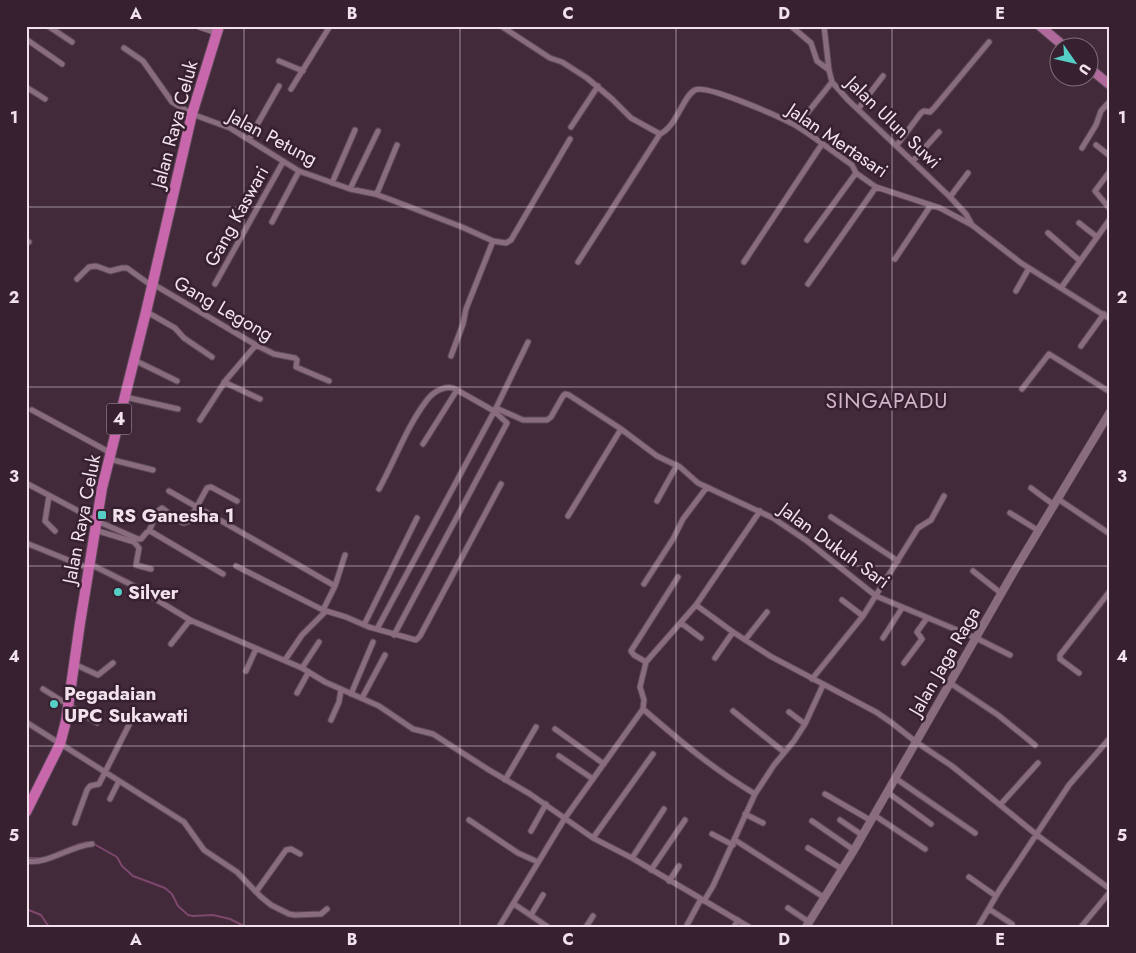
<svg xmlns="http://www.w3.org/2000/svg" width="1136" height="953" font-family="Jost,sans-serif">
<rect width="100%" height="100%" fill="#422a3a"/>
<g fill="none" stroke-linecap="round" stroke-linejoin="round">
<!-- stream -->
<path stroke="#7e476e" stroke-width="2" d="M94,844L117,857L122,866L133,876L165,888L172,894L178,906L188,915L193,916L213,915L230,919L246,927
M56,853L79,844L87,842
M26,858H40
M26,909L41,915L49,927"/>
<!-- street casing -->
<g stroke="#5c4856" stroke-width="7">
<path id="street" d="M48,26L72,42
M501,26L550,58L562,62L587,78L612,99L631,118L660,134
M791,26L811,43L817,61L829,70
M824,26L829,70L832,82L848,100L950,197L966,214L972,225
M26,39L62,64
M124,48L143,61L172,102L192,114L230,128L299,171L350,189L375,194L389,199L462,227L493,241L506,243L511,240L570,139
M279,61L303,71
M26,87L45,99
M291,89L330,26
M858,109L883,76
M797,126L832,82
M571,127L598,86
M249,139L279,86
M897,145L921,113L924,111L930,112L934,108L989,42
M1096,145L1110,156
M1082,148L1096,125L1101,111L1110,101
M913,161L939,132
M1110,171L1095,191L1110,209
M332,183L355,130
M350,189L378,131
M375,194L378,191L397,145
M950,197L968,173
M272,222L299,171
M1079,223L1097,237
M1048,233L1079,260
M807,240L856,173
M26,241L29,242
M895,259L931,205
M578,262L660,134C677,126 683,96 695,90C707,84 782,118 795,125C815,137 833,152 852,165L856,173L876,187L940,208L972,225L1021,263L1110,319
M744,262L822,144
M77,279L89,267L96,266L110,271L122,268H127L152,286
M153,284L256,345L274,354L295,358L297,360L296,367L329,381
M215,284L283,162
M808,284L876,187
M1061,288L1110,219
M1016,291L1029,268
M147,312L175,328L184,338L212,357
M1081,346L1104,314
M451,356L463,324L466,309L493,241
M134,360L177,381
M224,382L260,399
M1022,389L1049,354L1110,392
M125,397L178,409
M496,408L523,420H547L551,417L563,396L565,394L569,395L621,429L657,456L680,467L698,483L773,518L807,541L876,596L976,638L1010,655
M32,410L111,453
M200,420L226,380L256,345
M109,459L153,470
M26,483L97,521L138,539H141L147,532L150,531L223,574
M1031,488L1054,505
M379,489C395,460 407,426 427,400C433,392 447,383 457,390
M169,491L335,586
M49,496L45,521L55,531
M1058,499L1110,534
M657,501L677,465
M1010,513L1039,531
M568,516L621,429
M831,517L898,561
M95,530L134,542L139,548L136,565L151,569
M149,531L158,511L162,508L181,522L184,523L189,521L207,488L211,487L237,501
M26,543L88,568
M345,555L335,586L323,610L346,617L369,627L416,640L420,636L501,484
M90,564L134,586L190,620L302,668L325,682L379,706L413,729L433,734L489,770L530,794L593,838L632,858L749,927
M236,566L323,610
M973,571L1002,594
M644,584L673,539L683,519L707,487
M842,600L863,616
M696,605L733,632L770,656L876,712L892,723L916,742L952,766L1037,835L1110,889
M681,623L701,638
M364,625L417,518
M377,629L496,408L528,342
M394,635L507,423L494,411L457,390L423,444
M883,638L902,608
M745,640L767,612
M171,644L190,620
M715,658L733,632
M285,660L302,635L326,611
M646,662L634,655L631,651L678,577
M904,663L922,639L917,632L927,618
M74,664L98,675L113,663
M302,668L319,642
M246,671L256,649
M1079,673L1060,659V655L1110,591
M812,679L863,616L918,528L931,520L944,496
M950,683L998,715L1035,745
M43,689L97,723
M297,693L308,673
M351,694L373,642
M362,698L385,655
M643,709C680,741 713,769 755,794
M733,711L784,752
M789,712L805,724
M331,720L339,702L341,690
M26,722L184,822L204,850L237,872L260,896L271,905L289,914L295,915L321,914L327,909
M555,729L604,764
M559,756L593,779
M895,778L975,833
M505,780L536,727
M887,792L931,824
M825,794L870,820
M110,799L119,781
M1000,805L1038,763
M745,814L763,823
M874,815L925,849
M469,820L518,853L538,862
M840,820L862,835
M812,821L854,850
M75,823L87,790L90,786L99,784L135,713
M531,831L546,804
M712,834L733,845
M593,838L653,754
M735,840L825,898
M808,848L842,869
M632,858L664,809
M26,861C47,865 70,846 92,844
M651,870L685,820
M969,877L996,896
M669,881L679,866
M256,892L286,850L291,849L300,854
M704,901L713,886L755,794L774,765L794,741L805,724L823,685
M514,904L548,927
M788,908L809,922
M989,909L1012,924
M531,915L543,895
M687,925L701,899
M499,927L565,818L643,709L644,700L640,687L646,662L696,605L760,511
M586,927L593,916
M734,927L738,920
M978,927L999,891L1069,785L1110,738
M1081,927L1110,892"/>
</g>
<!-- secondary casing -->
<g stroke="#5c4856" stroke-width="9">
<path id="secondary" d="M200,26L218,32
M806,927L854,850L1013,573L1110,412"/>
</g>
<!-- primary casing -->
<g stroke="#5c4856" stroke-width="11">
<path id="primary" d="M1040,26L1066,48
M1088,67L1110,85"/>
</g>
<!-- highway casing -->
<g stroke="#5c4856" stroke-width="12">
<path id="highway" d="M26,812L60,744L66,721L80,623L102,488L146,312L192,114L219,26"/>
</g>
<!-- street -->
<use href="#street" stroke="#896d7f" stroke-width="5"/>
<!-- secondary -->
<use href="#secondary" stroke="#896d7f" stroke-width="8"/>
<!-- primary -->
<use href="#primary" stroke="#af699b" stroke-width="9"/>
<!-- highway -->
<use href="#highway" stroke="#c967ad" stroke-width="10"/>
</g>
<!-- grid -->
<path fill="none" stroke="#f1e2ec" stroke-width="1" stroke-opacity="0.55" d="M244,26V927M460,26V927M676,26V927M892,26V927M26,207H1110M26,387H1110M26,566H1110M26,746H1110"/>
<!-- markers -->
<g fill="#55cec6" stroke="#372030" stroke-width="2">
<rect x="97" y="510" width="10" height="10" rx="2.5"/>
<circle cx="118" cy="592" r="5"/>
<circle cx="54" cy="704" r="5"/>
</g>
<g text-anchor="middle" stroke-width="5" stroke-linejoin="round" paint-order="stroke">
<!-- shield labels -->
<rect fill="#372030" stroke="#b9a8b4" stroke-width="1" x="106.5" y="403.5" width="25" height="31" rx="4"/>
<g font-size="18" font-weight="bold" fill="#f1e2ec">
<text x="119" y="425">4</text>
</g>
<!-- street labels -->
<g font-size="19" fill="#f1e2ec" stroke="#372030">
<text transform="translate(894 122) rotate(44)" y="7">Jalan Ulun Suwi</text>
<text transform="translate(174 124) rotate(-75)" y="7">Jalan Raya Celuk</text>
<text transform="translate(273 137) rotate(28)" y="7">Jalan Petung</text>
<text transform="translate(838 140) rotate(34)" y="7">Jalan Mertasari</text>
<text transform="translate(236 216) rotate(-61)" y="7">Gang Kaswari</text>
<text transform="translate(224 308) rotate(30)" y="7">Gang Legong</text>
<text transform="translate(81 519) rotate(-79)" y="7">Jalan Raya Celuk</text>
<text transform="translate(835 545) rotate(36)" y="7">Jalan Dukuh Sari</text>
<text transform="translate(944 661) rotate(-60)" y="7">Jalan Jaga Raga</text>
</g>
<!-- poi labels -->
<g font-size="19" font-weight="bold" fill="#f1e2ec" stroke="#372030" text-anchor="start">
<text x="112" y="522">RS Ganesha 1</text>
<text x="128" y="599">Silver</text>
<text x="64" y="700">Pegadaian<tspan x="64" dy="22">UPC Sukawati</tspan></text>
</g>
<!-- quarter labels -->
<g font-size="21" letter-spacing="1" fill="#d2b4c8" stroke="#372030">
<text x="887" y="408">SINGAPADU</text>
</g>
</g>
<!-- border -->
<rect width="1136" height="953" fill="none" stroke="#372030" stroke-width="55"/>
<!-- north arrow -->
<g transform="translate(1074 62) rotate(124)"><circle r="24" fill="#372030" stroke="#816e7b"/>
<path d="M0-4L9 19L0 12L-9 19Z" fill="#55cec6"/>
<text y="-8" font-size="14" font-weight="bold" text-anchor="middle" fill="#f1e2ec">U</text>
</g>
<rect x="28" y="28" width="1080" height="898" fill="none" stroke="#f1e2ec" stroke-width="2"/>
<g font-size="16" text-anchor="middle" font-weight="bold" fill="#f1e2ec">
<text x="136" y="19">A</text>
<text x="352" y="19">B</text>
<text x="568" y="19">C</text>
<text x="784" y="19">D</text>
<text x="1000" y="19">E</text>
<text x="14" y="123">1</text>
<text x="1122" y="123">1</text>
<text x="14" y="303">2</text>
<text x="1122" y="303">2</text>
<text x="14" y="482">3</text>
<text x="1122" y="482">3</text>
<text x="14" y="662">4</text>
<text x="1122" y="662">4</text>
<text x="14" y="841">5</text>
<text x="1122" y="841">5</text>
<text x="136" y="945">A</text>
<text x="352" y="945">B</text>
<text x="568" y="945">C</text>
<text x="784" y="945">D</text>
<text x="1000" y="945">E</text>
</g>
</svg>
